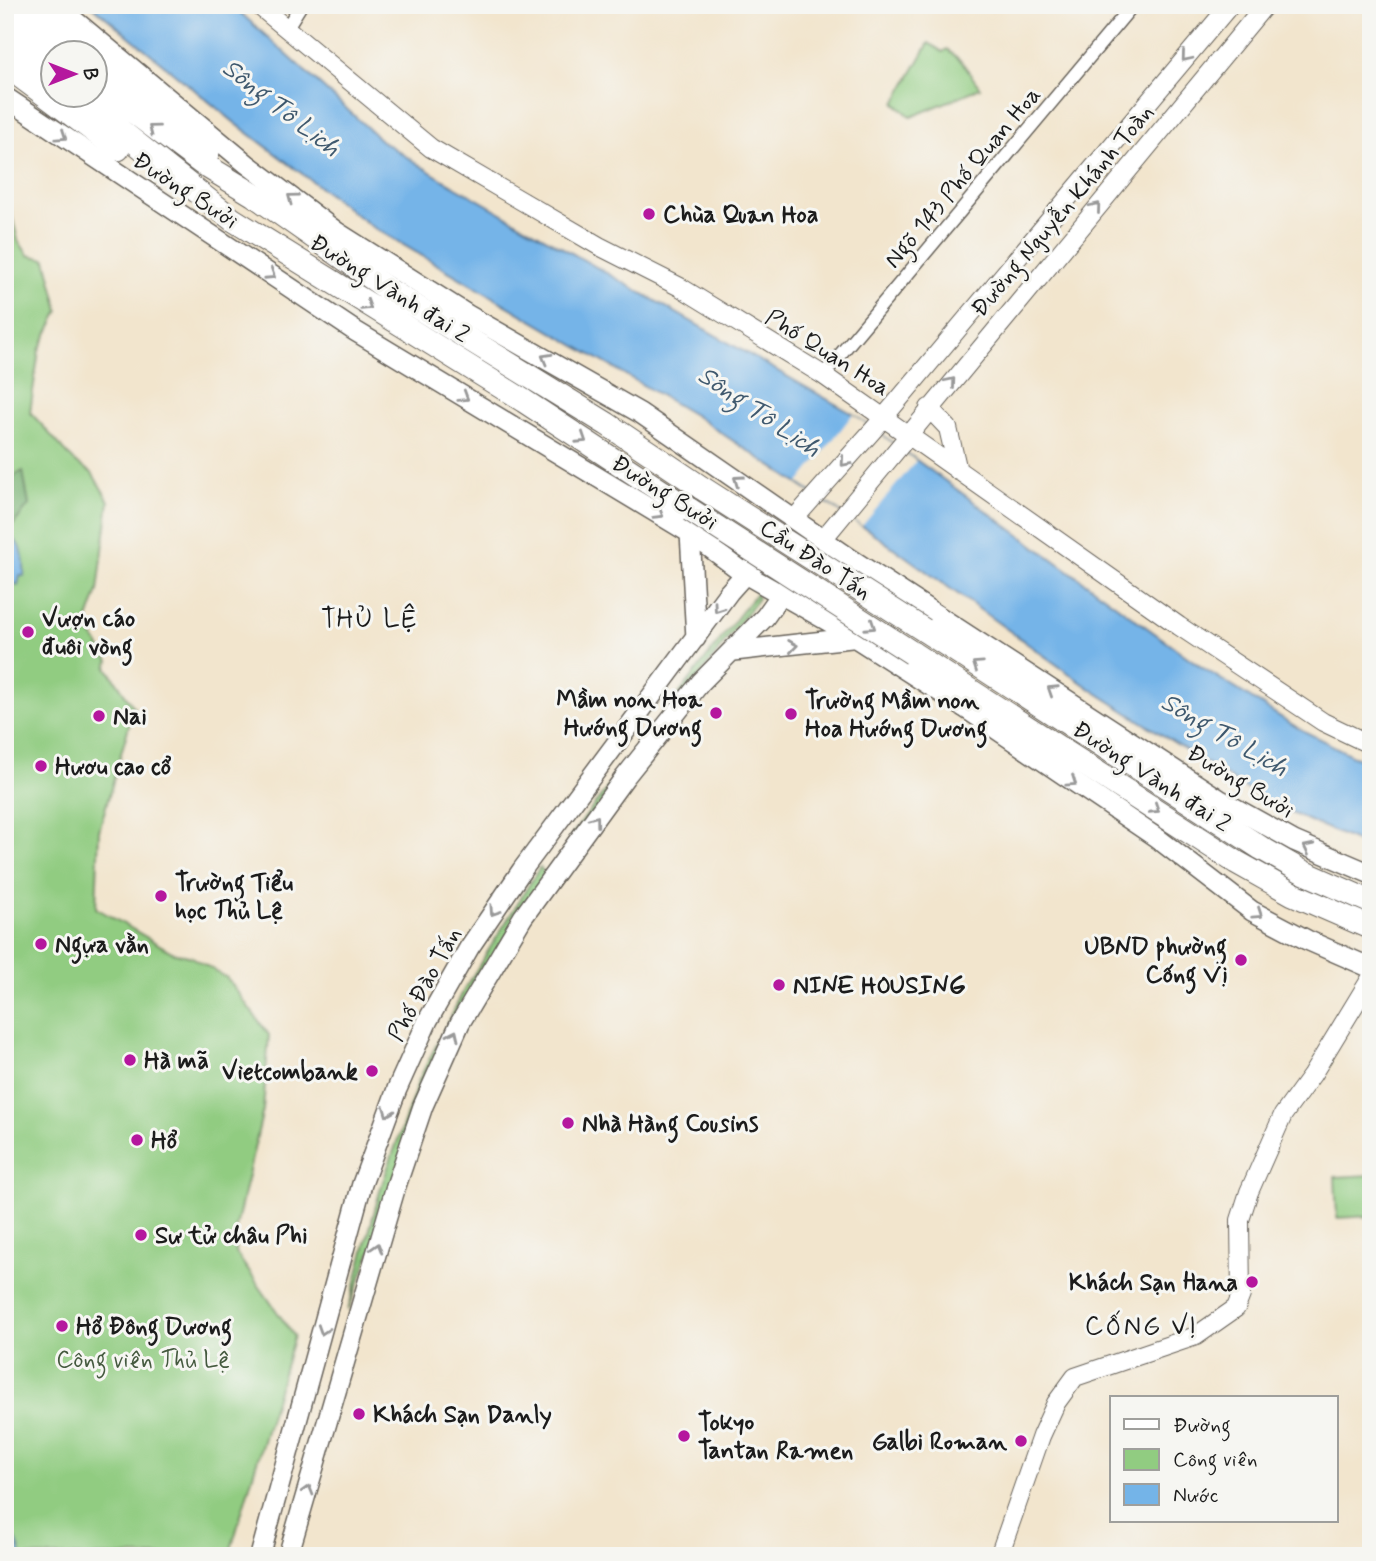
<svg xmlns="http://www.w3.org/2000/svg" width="1376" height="1561" font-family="Mynerve,sans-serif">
<rect width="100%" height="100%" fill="#f6f6f2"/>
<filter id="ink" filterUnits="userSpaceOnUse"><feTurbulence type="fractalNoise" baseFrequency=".0143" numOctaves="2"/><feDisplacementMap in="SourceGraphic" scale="14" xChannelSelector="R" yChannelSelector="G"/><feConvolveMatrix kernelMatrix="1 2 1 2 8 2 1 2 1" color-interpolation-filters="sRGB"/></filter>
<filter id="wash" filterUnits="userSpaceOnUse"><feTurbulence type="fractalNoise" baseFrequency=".00686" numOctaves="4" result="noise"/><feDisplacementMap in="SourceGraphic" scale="28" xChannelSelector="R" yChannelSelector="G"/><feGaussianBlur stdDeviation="1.57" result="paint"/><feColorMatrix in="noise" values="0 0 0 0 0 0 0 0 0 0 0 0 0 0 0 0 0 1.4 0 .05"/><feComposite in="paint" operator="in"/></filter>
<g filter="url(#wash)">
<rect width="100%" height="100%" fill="#f2e5cd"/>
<!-- green -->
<path fill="#91cc81" stroke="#56744e" stroke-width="2" d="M929,43L943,52L947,49L962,62L980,88L911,117L895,103Z
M5,188L18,240L28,255L46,259L59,311L39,350L30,412L75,462L92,473L109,501L98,591L86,625L109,661L107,667L134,708L99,831L96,908L172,952L192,957L227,978L269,1035L263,1110L234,1236L236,1253L294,1336L229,1556H5Z
M756,593L758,598L575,841L570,837Z
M540,867L546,875L470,993L348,1311L381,1187L419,1080L464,990Z
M1371,1175V1216L1337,1218L1335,1177Z"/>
<!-- forest -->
<path fill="#74b06f" stroke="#486646" stroke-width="2" d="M23,471L29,505L13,525L5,522V481Z"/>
<!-- water -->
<path fill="#74b4e8" stroke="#486882" stroke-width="2" d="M91,5H232L382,141L437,176L853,414L1200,666L1298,728L1371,765V848L1269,803L1092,690L874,534L694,415L371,226L235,123Z
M5,531C22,543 25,557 24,576H20L18,585L9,582L5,591Z
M5,1535L6,1540L16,1539L22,1556H5Z"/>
<!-- pier -->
<path fill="#f2e5cd" d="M853,414L916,461L862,526L799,483Z"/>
</g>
<g filter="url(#ink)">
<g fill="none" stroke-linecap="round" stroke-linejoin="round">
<!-- street casing -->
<g stroke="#67625a" stroke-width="15">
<path id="street" d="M286,29L301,5
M823,375L1133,5"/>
</g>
<!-- secondary casing -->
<g stroke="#67625a" stroke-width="20">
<path id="secondary" d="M258,5L431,148L599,246L680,287L823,375L1179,626L1323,722L1371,745
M929,408L948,428L958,471
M794,519L874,429L1230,5
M823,539L1265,5
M999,1556L1041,1436L1056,1403L1075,1377L1196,1336L1236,1308L1241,1295L1240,1220L1249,1192L1283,1115L1312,1075L1371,978"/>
</g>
<!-- primary casing -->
<g stroke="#67625a" stroke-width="22">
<path id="primary" d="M56,5L247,164L337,232L468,315L640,413L851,559L1219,799L1294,841L1371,874
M5,97L355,331L690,533L745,574L840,628L965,708L1157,838L1252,911L1307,940L1371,968
M690,533L696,638
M734,651L851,638
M260,1556L362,1184L397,1089L428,1020L469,948L522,870L729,592L754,564
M288,1556L396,1186L423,1106L460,1023L523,917L625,777L701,682L765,617L787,586"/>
</g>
<!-- highway casing -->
<g stroke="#67625a" stroke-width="25">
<path id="highway" d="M31,5L88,52
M5,9L58,52
M5,38L52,77
M94,58L208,152
M5,65L118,149
M94,82L203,164L254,195L389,290L607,424L702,488
M74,94L232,219L524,401L690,510
M924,630L1261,848L1303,872L1371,902
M912,653L1236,862L1293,894L1371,928"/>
</g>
<!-- street -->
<use href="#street" stroke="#fff" stroke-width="12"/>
<!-- secondary -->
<use href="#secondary" stroke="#fff" stroke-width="18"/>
<!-- primary -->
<use href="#primary" stroke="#fff" stroke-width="19"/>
<!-- highway -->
<use href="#highway" stroke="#fff" stroke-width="23"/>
<!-- highway-bridge casing -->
<g stroke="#67625a" stroke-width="25" stroke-linecap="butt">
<path id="highway-bridge" d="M702,488L924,630
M690,510L912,653"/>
</g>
<!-- highway-bridge -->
<use href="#highway-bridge" stroke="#fff" stroke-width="23"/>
</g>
<!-- one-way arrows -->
<defs><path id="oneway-chevron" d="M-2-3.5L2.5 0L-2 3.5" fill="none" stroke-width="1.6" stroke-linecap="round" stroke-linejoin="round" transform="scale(1.75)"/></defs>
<g stroke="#999">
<use href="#oneway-chevron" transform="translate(1186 57) rotate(130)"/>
<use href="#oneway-chevron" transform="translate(153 129) rotate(-143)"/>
<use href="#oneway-chevron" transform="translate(62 136) rotate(34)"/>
<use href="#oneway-chevron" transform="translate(292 198) rotate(-143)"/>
<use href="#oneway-chevron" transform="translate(1096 207) rotate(-50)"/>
<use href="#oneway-chevron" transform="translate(271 275) rotate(33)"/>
<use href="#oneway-chevron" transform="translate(367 306) rotate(32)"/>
<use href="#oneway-chevron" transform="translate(546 358) rotate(-151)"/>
<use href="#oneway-chevron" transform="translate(951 382) rotate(-50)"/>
<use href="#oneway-chevron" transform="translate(464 397) rotate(32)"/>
<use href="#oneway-chevron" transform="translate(582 439) rotate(33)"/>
<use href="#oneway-chevron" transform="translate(845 462) rotate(131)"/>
<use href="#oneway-chevron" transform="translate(738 480) rotate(-145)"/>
<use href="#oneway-chevron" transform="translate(659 514) rotate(31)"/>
<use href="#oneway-chevron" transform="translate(718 608) rotate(125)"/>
<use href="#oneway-chevron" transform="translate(871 626) rotate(33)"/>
<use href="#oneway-chevron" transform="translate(793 646) rotate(-8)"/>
<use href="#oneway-chevron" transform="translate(977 665) rotate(-146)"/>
<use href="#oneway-chevron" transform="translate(1052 690) rotate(-147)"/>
<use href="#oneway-chevron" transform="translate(1072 782) rotate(34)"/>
<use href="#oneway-chevron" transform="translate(1155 809) rotate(33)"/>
<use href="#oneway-chevron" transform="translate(595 820) rotate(-53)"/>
<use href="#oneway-chevron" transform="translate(1308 848) rotate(-154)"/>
<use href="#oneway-chevron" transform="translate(494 911) rotate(124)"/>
<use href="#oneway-chevron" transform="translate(1258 914) rotate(34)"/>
<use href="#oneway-chevron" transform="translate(454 1035) rotate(-65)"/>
<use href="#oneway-chevron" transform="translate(388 1112) rotate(111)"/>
<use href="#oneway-chevron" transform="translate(377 1248) rotate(-73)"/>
<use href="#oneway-chevron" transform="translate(323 1330) rotate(108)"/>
<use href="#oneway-chevron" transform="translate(308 1490) rotate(-74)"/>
</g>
</g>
<!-- markers -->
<g fill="#b5179e" stroke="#f6f6f2" stroke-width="2.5">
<circle cx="649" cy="214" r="7"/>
<circle cx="28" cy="632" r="7"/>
<circle cx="716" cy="713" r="7"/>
<circle cx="791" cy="714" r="7"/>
<circle cx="99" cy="716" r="7"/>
<circle cx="41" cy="766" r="7"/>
<circle cx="161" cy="896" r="7"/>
<circle cx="41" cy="944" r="7"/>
<circle cx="1241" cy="960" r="7"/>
<circle cx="779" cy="985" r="7"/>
<circle cx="130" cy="1060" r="7"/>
<circle cx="372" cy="1071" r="7"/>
<circle cx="568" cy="1123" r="7"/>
<circle cx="137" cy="1140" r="7"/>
<circle cx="141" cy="1235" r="7"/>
<circle cx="1252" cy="1282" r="7"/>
<circle cx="62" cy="1326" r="7"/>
<circle cx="359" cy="1414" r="7"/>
<circle cx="684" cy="1436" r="7"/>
<circle cx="1021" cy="1441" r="7"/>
</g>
<g text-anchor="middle" stroke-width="6" stroke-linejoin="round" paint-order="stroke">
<!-- street labels -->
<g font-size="24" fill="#1c1c1c" stroke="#f6f6f2">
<text transform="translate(962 177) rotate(-50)" y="8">Ngõ 143 Phố Quan Hoa</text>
<text transform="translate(186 190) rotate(33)" y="8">Đường Bưởi</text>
<text transform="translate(1062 210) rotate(-50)" y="8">Đường Nguyễn Khánh Toàn</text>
<text transform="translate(390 288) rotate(32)" y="8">Đường Vành đai 2</text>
<text transform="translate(828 352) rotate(32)" y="8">Phố Quan Hoa</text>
<text transform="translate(665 492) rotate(32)" y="8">Đường Bưởi</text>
<text transform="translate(816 559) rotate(33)" y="8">Cầu Đào Tấn</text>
<text transform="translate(1152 776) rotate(33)" y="8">Đường Vành đai 2</text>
<text transform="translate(1241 781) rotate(31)" y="8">Đường Bưởi</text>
<text transform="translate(424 984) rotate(-61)" y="8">Phố Đào Tấn</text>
</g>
<!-- poi labels -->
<g font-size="24" font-weight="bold" fill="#1c1c1c" stroke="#f6f6f2" text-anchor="start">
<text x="663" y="222">Chùa Quan Hoa</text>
<text x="42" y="626">Vượn cáo<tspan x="42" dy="28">đuôi vòng</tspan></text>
<text x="702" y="707" text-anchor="end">Mầm non Hoa<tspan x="702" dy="28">Hướng Dương</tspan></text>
<text x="805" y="708">Trường Mầm non<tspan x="805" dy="28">Hoa Hướng Dương</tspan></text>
<text x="113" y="724">Nai</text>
<text x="55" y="774">Hươu cao cổ</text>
<text x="175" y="890">Trường Tiểu<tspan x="175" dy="28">học Thủ Lệ</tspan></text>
<text x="55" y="952">Ngựa vằn</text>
<text x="1227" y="954" text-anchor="end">UBND phường<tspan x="1227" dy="28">Cống Vị</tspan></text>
<text x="793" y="993">NINE HOUSING</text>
<text x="144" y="1068">Hà mã</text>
<text x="358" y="1079" text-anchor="end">Vietcombank</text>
<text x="582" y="1131">Nhà Hàng Cousins</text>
<text x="151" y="1148">Hổ</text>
<text x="155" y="1243">Sư tử châu Phi</text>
<text x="1238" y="1290" text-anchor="end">Khách Sạn Hana</text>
<text x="76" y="1334">Hổ Đông Dương</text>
<text x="373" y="1422">Khách Sạn Danly</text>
<text x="698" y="1430">Tokyo<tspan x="698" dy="28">Tantan Ramen</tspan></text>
<text x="1007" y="1449" text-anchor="end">Galbi Roman</text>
</g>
<!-- park labels -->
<g font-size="24" fill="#455a3f" stroke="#f6f6f2">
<text x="143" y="1367">Công viên Thủ Lệ</text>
</g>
<!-- water labels -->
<g font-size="26" font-style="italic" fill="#3f596e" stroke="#f6f6f2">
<text transform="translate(282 107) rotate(38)" y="9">Sông Tô Lịch</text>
<text transform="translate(760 411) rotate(34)" y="9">Sông Tô Lịch</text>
<text transform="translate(1225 734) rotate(30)" y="9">Sông Tô Lịch</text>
</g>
<!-- neighbourhood labels -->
<g font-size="26" letter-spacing="2" fill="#1c1c1c" stroke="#f6f6f2">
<text x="370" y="627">THỦ LỆ</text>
<text x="1141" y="1334">CỐNG VỊ</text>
</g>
</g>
<!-- margin -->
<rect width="1376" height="1561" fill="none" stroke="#f6f6f2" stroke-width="28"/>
<!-- legend -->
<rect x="1110" y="1396" width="228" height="126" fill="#f6f6f2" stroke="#9f9f9c" stroke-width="2"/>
<rect x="1124" y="1419" width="35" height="10" fill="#ffffff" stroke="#9f9f9c" stroke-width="2"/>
<text x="1173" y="1432" font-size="21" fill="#1c1c1c">Đường</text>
<rect x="1124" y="1449" width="35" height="21" fill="#91cc81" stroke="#9f9f9c" stroke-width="2"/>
<text x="1173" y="1466" font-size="21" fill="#1c1c1c">Công viên</text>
<rect x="1124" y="1484" width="35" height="21" fill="#74b4e8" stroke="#9f9f9c" stroke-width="2"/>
<text x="1173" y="1502" font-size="21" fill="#1c1c1c">Nước</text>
<!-- north arrow -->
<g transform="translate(74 74) rotate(90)"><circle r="33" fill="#f6f6f2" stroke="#9f9f9c" stroke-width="2"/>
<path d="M0-5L12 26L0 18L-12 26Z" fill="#b5179e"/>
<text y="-10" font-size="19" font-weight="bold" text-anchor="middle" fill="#1c1c1c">B</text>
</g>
</svg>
